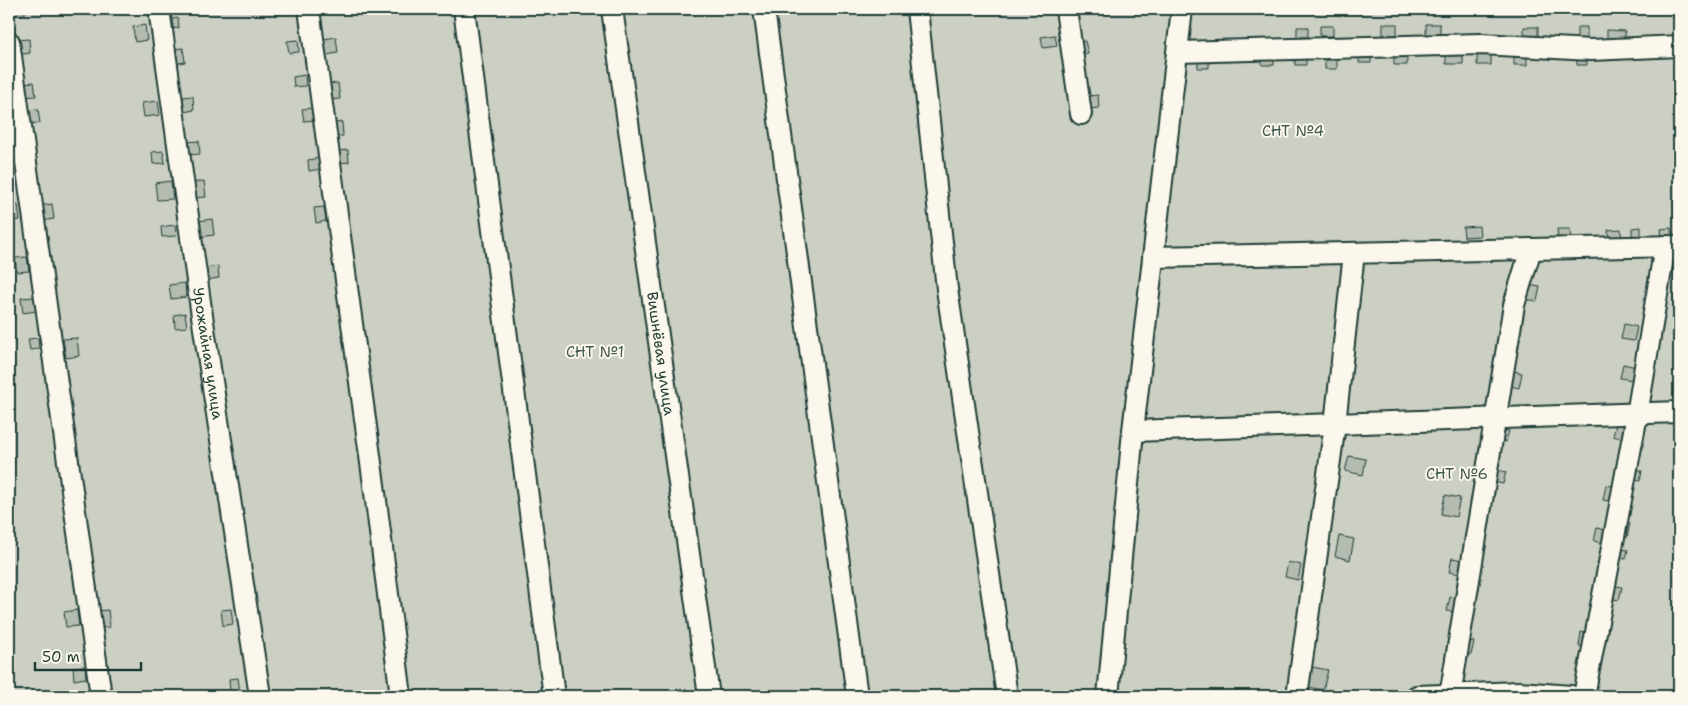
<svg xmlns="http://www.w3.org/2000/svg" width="1688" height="705" font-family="'Shantell Sans',sans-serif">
<rect width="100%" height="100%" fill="#eeece1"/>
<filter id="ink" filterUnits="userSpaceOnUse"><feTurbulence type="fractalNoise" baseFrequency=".02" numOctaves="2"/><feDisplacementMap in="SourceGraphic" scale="10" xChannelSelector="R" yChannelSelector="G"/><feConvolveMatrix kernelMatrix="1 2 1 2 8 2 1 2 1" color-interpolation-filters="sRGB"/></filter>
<g filter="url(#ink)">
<!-- green -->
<path fill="#cbcfc4" stroke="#75867c" d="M9,9H1679V696H9Z"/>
<!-- building -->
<path fill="#b4bbb0" stroke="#1f3d34" d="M12,9H25V14L13,15Z
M178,18L179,28L167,29L166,20Z
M1383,24H1397V35H1383Z
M1426,24H1440V37H1426Z
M145,25L147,40L135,42L133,27Z
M1320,26H1333V36H1320Z
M1297,27H1308V37H1297Z
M1524,27H1538V39H1524Z
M1577,27H1587V41H1577Z
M1607,30L1625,31V42L1607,41Z
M1055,35L1057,46L1043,48L1041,37Z
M336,37L338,53L326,55L324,39Z
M29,39L30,53L18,55L17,40Z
M298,40L299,52L289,53L287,41Z
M1085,41L1088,54L1079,56L1077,43Z
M183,48L185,62L173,64L172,49Z
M1446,54H1463V64H1446Z
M1359,55H1371V63H1359Z
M1394,55H1407V65H1394Z
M1477,55H1491V65H1477Z
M1262,56H1274V65H1262Z
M1295,56H1306V65H1295Z
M1514,56H1527V65H1514Z
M1198,57H1209V68H1198Z
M1577,57H1587V65H1577Z
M1325,60H1337V69H1325Z
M305,75L306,86L294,87L293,77Z
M34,82L36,96L25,97L23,83Z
M338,83L340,99L327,100L326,84Z
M1098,95L1099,108L1089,109L1088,96Z
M193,96L194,110L184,112L183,97Z
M158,101L160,115L144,117L142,103Z
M313,108L315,120L304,121L302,109Z
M38,109L40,123L28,124L27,110Z
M342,122L343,136L332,137L331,124Z
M199,141L200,154L189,155L187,142Z
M348,150L349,162L338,163L337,151Z
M163,151L165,163L153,164L152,152Z
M320,158L321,169L309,171L308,160Z
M9,168H12L13,179H9Z
M171,181L173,199L157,200L155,183Z
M204,181L206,197L194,198L192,183Z
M52,204L54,219L41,221L39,206Z
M18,205L20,220L9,221V206Z
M324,207L326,221L316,223L314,208Z
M212,219L214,235L200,237L198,221Z
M175,225L176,236L162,237L161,227Z
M1479,226L1480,236L1464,237L1463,227Z
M1641,227V239H1632V228Z
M1671,228L1672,240L1662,241L1661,229Z
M1557,229H1570L1571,241L1558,242Z
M1621,229L1622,242L1609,243L1608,230Z
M27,257L29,271L17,272L15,258Z
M218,266L219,278L206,280L204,268Z
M185,283L186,297L171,299L169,285Z
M1528,285L1540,287L1537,301L1525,299Z
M34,297L36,311L23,313L21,298Z
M185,313L187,327L175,328L174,315Z
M1624,324L1637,327L1634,341L1621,339Z
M38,338L39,349L30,350L28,339Z
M77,338L79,356L66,358L63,339Z
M1623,364L1636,367L1633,380L1620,378Z
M1509,370L1522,373L1519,388L1506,385Z
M1617,420L1628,422L1624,439L1613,436Z
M1498,429L1509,431L1506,442L1496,440Z
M1349,456L1366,459L1363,475L1345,471Z
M1630,468L1642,471L1640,481L1628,478Z
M1492,469L1506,472L1503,484L1489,481Z
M1606,485L1617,487L1614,502L1603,500Z
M1445,495L1460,498L1456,517L1441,514Z
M1620,521L1630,523L1627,538L1617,536Z
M1597,528L1608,531L1605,544L1594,541Z
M1339,536L1354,539L1350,560L1335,556Z
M1617,548L1628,550L1626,559L1615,557Z
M1452,558L1463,560L1460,574L1449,572Z
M1288,562L1301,565L1298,580L1285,577Z
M1611,585L1622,587L1619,600L1608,598Z
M1450,597L1458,598L1456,612L1447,611Z
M231,609L233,624L223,626L221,610Z
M77,610L79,626L66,627L64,612Z
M108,610L110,627L99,628L97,611Z
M1581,632L1593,634L1590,648L1579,646Z
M1465,640L1474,642L1471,655L1462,654Z
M85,666L86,678L74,680L73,667Z
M1312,667L1328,670L1323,690L1308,687Z
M238,678L240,691L230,692L229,679Z"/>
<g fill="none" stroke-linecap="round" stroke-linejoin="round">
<!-- minor casing -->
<g stroke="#1f3d34" stroke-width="24">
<g id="minor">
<path id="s1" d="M159,9L201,309L260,696"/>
<path d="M309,9L374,485L401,696"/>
<path d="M464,9L554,696"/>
<path id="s2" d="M612,9L709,696"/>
<path d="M764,9L857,696"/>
<path d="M917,9L947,289L1007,696"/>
<path d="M1066,9L1081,114"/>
<path d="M9,42L101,696"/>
<path d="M1178,52L1481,44L1591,50L1679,46"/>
<path d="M1153,257L1679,246"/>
<path d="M1133,431L1679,412"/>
<path d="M1108,696L1133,431L1182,9"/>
<path d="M1297,696L1335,424L1354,253"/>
<path d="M1417,696L1519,692L1571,696"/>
<path d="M1450,696L1514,305L1531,249"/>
<path d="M1584,696L1637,415L1665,246"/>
</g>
</g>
<!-- minor -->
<use href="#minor" stroke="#fbf7ec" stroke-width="20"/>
</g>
</g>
<g text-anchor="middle" stroke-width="4" stroke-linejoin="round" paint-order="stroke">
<!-- park labels -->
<g font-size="15" fill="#415a51" stroke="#fbf7ec">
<text x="1293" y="136">СНТ №4</text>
<text x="595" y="357">СНТ №1</text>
<text x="1457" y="479">СНТ №6</text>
</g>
<!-- street labels -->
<g font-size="15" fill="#1f3d34" stroke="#fbf7ec">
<text dy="5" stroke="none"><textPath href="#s2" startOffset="348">Вишнёвая улица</textPath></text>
<text dy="5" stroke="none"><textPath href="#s1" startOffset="348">Урожайная улица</textPath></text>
</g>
</g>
<!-- margin -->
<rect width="1688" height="705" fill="none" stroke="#fbf7ec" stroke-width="30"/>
<rect x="15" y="15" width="1658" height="675" fill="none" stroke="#1f3d34" stroke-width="2" filter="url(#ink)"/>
<!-- scale -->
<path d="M35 662v8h106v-8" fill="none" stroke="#1f3d34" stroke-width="2.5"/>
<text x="42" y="662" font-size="15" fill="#1f3d34" stroke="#fbf7ec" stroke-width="4" paint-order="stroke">50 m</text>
</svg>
